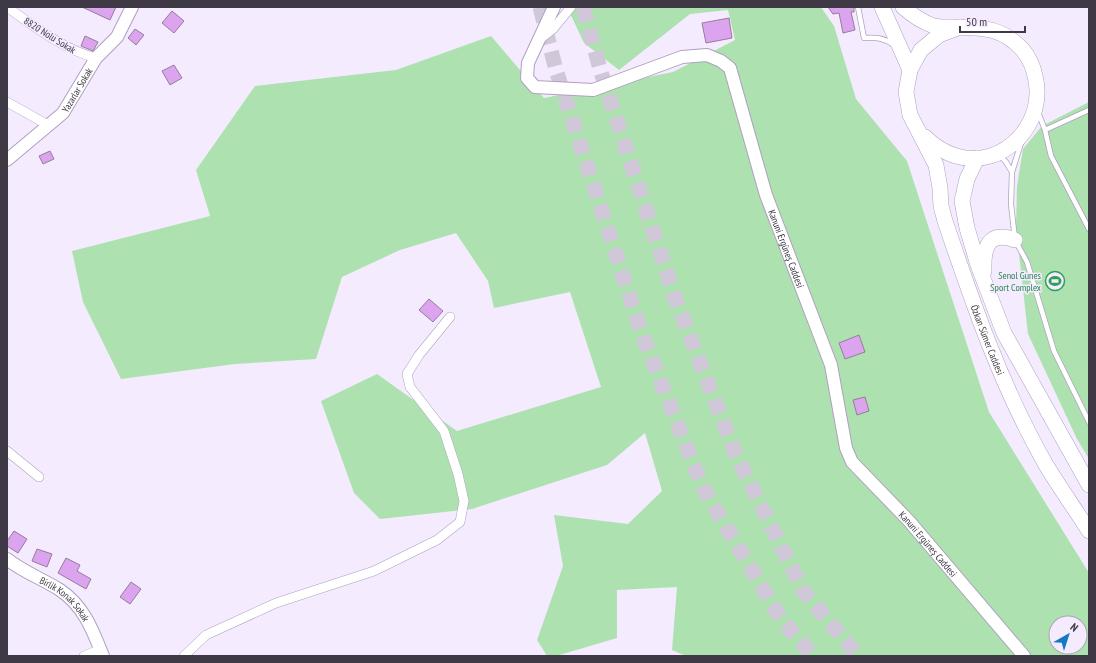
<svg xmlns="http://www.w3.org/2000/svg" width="1096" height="663" font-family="'PT Sans Narrow',sans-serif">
<rect width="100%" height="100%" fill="#f4ebfe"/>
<!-- green -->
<path fill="#ade2b0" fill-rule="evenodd" d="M567,7H821L834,26L856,99L907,161L989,412L1089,573V656H686L672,650L677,587L617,590V638L556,656H547L537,640L563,566L554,515L628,524L662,491L645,433L607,465L472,509L380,519L354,493L321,401L377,374L457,431L601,387L570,292L494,308L488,281L456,233L400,250L342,277L316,359L235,364L121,379L83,302L72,251L210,216L196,170L255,86L396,70L491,36L544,98L673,72L735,40L728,10L690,14L619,70L584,43ZM1056,623H1080V647H1056Z
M1089,102V459L1077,439L1028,334L1016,227L1017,186L1023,149L1042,126Z"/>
<!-- building -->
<path fill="#dca3ee" stroke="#937e99" d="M82,7H116L110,20Z
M828,7H854V12H851L855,30L843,33L839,13L833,14Z
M172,11L184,21L174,33L162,23Z
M729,18L732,38L706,43L702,23Z
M135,29L144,35L136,45L128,38Z
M85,36L98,42L93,51L81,46Z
M174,65L182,78L170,85L162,71Z
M50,151L54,159L43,164L39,156Z
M429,299L443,311L433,322L419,310Z
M859,335L865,352L845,359L839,343Z
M865,397L869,411L857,415L853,400Z
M14,531L27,539L18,553L7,546V541Z
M37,549L52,554L47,567L32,561Z
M66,558L80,565L77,571L91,579L86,589L58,573Z
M131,582L141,589L130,604L120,597Z"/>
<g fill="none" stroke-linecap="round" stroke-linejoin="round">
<!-- trunk-tunnel -->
<path stroke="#d0c7d9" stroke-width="15" stroke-dasharray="15 8" stroke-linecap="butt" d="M540,7L556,70L642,334L703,488L781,619L813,656
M583,7L600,69L674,295L735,453L804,592L858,656"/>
<!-- service casing -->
<g stroke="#afa0be" stroke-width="6">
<path id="service" d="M858,7L864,38C876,37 884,38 894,45
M1038,112L1045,130L1051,156L1089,229
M1045,130L1089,110
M999,155L1006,162L1012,172L1021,143
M1012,172L1011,204L1015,240L1027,262L1054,351L1089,422"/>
</g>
<!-- minor casing -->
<g stroke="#afa0be" stroke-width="10">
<path id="minor" d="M7,7C35,27 63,49 96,58
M540,39L553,29L571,7
M7,102L48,125
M7,451L39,477
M84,656L101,649
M184,656L206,635L276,603L374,571L437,540L460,522L464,501L458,474L444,431L410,387L407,374L419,355L450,317"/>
</g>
<!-- tertiary casing -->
<g stroke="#afa0be" stroke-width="14">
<g id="tertiary">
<path id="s1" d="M554,7L528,63L527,78L535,87L593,90L682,57L707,55L721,61L730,68L766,195L831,365L846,448L852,462L909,521L1024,656"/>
<path id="s2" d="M7,160L63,113L96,58L117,37L132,7"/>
<path id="s3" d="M7,559C23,572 43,579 60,590C84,606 93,631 103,656"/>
</g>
</g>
<!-- primary casing -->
<g stroke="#afa0be" stroke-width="16">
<g id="primary">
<path d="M882,7L910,70"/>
<path d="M903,7C912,15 922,22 934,26C939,27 946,27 952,27C981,28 1000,26 1022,49C1028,56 1033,66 1035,76C1047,122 1005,170 956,156C943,152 934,146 925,137"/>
<path id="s4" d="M960,27L939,35L921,50L910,70L906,92L910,115L936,165L940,188L941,206L945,221C973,304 1002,388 1046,465C1060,488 1075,509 1089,531"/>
<path d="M977,158L967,179L962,201L967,228L978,265L1004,333L1089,485"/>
<path d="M984,271C983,248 988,230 1015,240"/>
</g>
</g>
<!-- service -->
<use href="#service" stroke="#fff" stroke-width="4.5"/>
<!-- minor -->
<use href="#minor" stroke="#fff" stroke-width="9"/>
<!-- tertiary -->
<use href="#tertiary" stroke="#fff" stroke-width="12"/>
<!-- primary -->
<use href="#primary" stroke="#fff" stroke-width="15"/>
</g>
<!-- icons -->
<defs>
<g id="stadium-ring" transform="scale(1)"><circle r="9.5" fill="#f4ebfe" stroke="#2e9e5b" stroke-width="1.5"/><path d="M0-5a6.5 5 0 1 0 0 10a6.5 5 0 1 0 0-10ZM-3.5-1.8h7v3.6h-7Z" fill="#2e9e5b"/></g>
</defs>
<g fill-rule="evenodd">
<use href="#stadium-ring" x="1055" y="281"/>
</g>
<g text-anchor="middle" stroke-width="3" stroke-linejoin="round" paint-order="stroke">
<!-- street labels -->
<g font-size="10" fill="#3f3946" stroke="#f4ebfe">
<text transform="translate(50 35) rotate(32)" y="4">8820 Nolu Sokak</text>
<text dy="4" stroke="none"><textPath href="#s2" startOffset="100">Yazarlar Sokak</textPath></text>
<text dy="4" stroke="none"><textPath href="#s1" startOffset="483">Kanuni Ergüneş Caddesi</textPath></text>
<text dy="4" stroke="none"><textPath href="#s4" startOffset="354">Özkan Sümer Caddesi</textPath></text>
<text dy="4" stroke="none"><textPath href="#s1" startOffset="819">Kanuni Ergüneş Caddesi</textPath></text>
<text dy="4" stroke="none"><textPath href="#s3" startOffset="71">Birlik Konak Sokak</textPath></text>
</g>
<!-- leisure labels -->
<g font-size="10" fill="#27864d" stroke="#f4ebfe" text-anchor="end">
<text x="1041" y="279">Senol Gunes<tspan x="1041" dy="12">Sport Complex</tspan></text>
</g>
</g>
<!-- border -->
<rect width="1096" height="663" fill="none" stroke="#3f3946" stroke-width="16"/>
<!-- north arrow -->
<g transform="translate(1068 635) rotate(39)"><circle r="19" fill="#f4ebfe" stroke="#aca4b4"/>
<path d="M0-3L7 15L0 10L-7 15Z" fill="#1578c4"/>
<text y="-6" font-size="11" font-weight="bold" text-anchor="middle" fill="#3f3946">N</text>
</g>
<!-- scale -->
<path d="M960 26v6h65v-6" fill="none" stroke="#3f3946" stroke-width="2"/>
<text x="966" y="26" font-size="12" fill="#3f3946" stroke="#f4ebfe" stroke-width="3" paint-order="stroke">50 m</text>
</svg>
